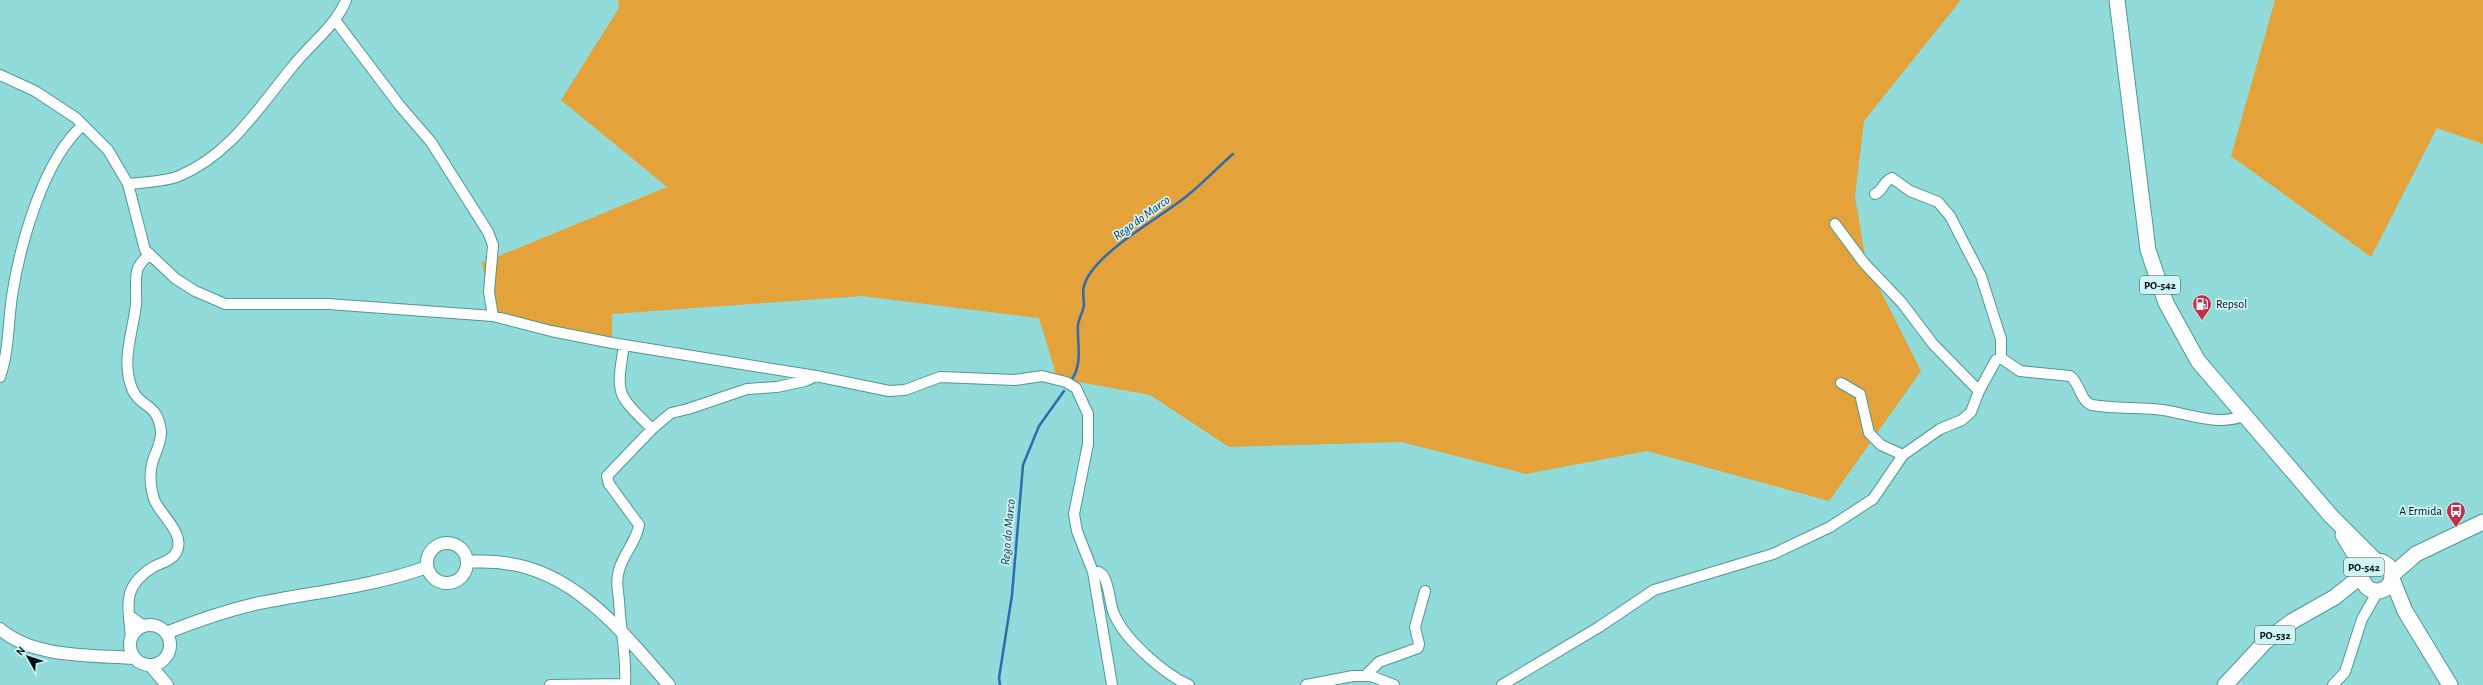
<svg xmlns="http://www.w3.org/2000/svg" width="2483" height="685" font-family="'Alegreya Sans',sans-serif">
<rect width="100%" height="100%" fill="#91dbda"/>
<!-- green -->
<path fill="#e4a33a" d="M618,0H1961L1864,121L1855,196L1866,262L1921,371L1829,501L1647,451L1526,474L1402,442L1229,447L1150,395L1057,378L1039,318L862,296L612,314V343L493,316L482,263L667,187L561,100L619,8Z
M2275,0H2483V144L2437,128L2371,257L2231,156Z"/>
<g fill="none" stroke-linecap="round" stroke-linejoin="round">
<!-- stream -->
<path stroke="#2f6bb0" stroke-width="2.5" d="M1072,379C1083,363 1077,343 1078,325C1079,318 1083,312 1084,305C1084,299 1082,292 1084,286C1093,253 1162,217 1188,195C1204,182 1218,167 1233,154
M1000,685L999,678L1012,595L1023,465L1039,426L1064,391"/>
<!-- minor casing -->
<g stroke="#4e9898" stroke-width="12">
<path id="minor" d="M335,20L400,106L431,142L488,232L493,245L489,292L493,316
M0,75L35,91L76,118L108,150L128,184L145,250L176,279L195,291L225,304H328L493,316L551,331L612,343L816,376L889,391L905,390L940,377L1015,380L1042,376L1066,382L1076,388L1088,414V444L1074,514L1077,531L1093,572L1112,685
M128,184C144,182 165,182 179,176C230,155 259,107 293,66C310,44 335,27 346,0
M1875,194C1883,191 1884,180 1892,178L1910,191L1938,202L1950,216L1981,276L2001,339V358
M1835,224L1864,263L1902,303L1933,344L1979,391
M624,345C616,396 616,393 652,429L607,476L609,484L639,525C636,544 620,557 618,575C616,583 618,592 619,600C620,628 627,657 625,685
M0,377C9,351 8,324 12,296C20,245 43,160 83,125
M1841,383L1860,394L1869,433L1881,445L1903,455
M652,429L671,413L688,409L747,389L777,387L805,381L816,376
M1093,572H1099L1103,575C1110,587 1109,601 1114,614C1125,640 1164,674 1189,685
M129,615L144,626
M131,639C129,607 120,588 153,567C161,563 171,561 176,553C187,534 159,514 154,499C150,486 149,473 153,460C156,452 162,440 161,431C157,402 142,409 133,391C120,362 133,333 136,304C137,293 134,277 138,268C141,262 145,258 150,254
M1365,676L1379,662L1418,648L1419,644L1415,627L1425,591
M550,685L625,684
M1306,685L1353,676H1371L1394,685
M1502,685L1599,627L1654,590L1773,554L1830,527L1873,499L1903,455L1940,429L1962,420L1971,412L1979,391L1996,360L2001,358L2020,371L2070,376C2081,384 2079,400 2092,405C2115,409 2140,407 2163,410C2189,414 2220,427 2245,415
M2333,685L2345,672L2362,619L2378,591"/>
</g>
<!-- tertiary casing -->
<g stroke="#4e9898" stroke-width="14">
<path id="tertiary" d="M427 563a20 20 0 1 1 40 0a20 20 0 1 1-40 0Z
M467,561C479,562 492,561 504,563C576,571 625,635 669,685
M130 645a20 20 0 1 1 40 0a20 20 0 1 1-40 0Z
M0,629C33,658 91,655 134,658
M166,633C196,621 224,611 255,604C312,592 372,587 427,567
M150,665L167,685"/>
</g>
<!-- primary casing -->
<g stroke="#4e9898" stroke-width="17">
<path id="primary" d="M2117,0L2148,250L2166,303L2198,361L2331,516L2375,560
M2343,535L2363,568
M2362 576a15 15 0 1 1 30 0a15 15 0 1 1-30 0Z
M2392,575L2416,554L2483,522
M2392,579L2405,611L2450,685
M2225,685L2265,642L2291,622L2335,597L2361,576"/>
</g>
<!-- minor -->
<use href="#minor" stroke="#fff" stroke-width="10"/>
<!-- tertiary -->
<use href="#tertiary" stroke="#fff" stroke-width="12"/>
<!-- primary -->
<use href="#primary" stroke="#fff" stroke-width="15"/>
</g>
<!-- icons -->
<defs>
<g id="fuel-pin" transform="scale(1)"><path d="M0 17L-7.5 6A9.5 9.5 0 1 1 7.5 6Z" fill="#c2314c" stroke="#d1f4f4"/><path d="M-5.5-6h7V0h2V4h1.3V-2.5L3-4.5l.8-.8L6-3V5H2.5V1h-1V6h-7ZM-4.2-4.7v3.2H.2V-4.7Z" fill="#fff"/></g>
<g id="bus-pin" transform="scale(1)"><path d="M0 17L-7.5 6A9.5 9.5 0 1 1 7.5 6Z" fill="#c2314c" stroke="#d1f4f4"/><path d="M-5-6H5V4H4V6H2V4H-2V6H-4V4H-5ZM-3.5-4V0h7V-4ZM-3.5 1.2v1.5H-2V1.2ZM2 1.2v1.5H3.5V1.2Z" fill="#fff"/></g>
</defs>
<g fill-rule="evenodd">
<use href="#fuel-pin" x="2202" y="304"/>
<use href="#bus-pin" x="2456" y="511"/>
</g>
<g text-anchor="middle" stroke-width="3.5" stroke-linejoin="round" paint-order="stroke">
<!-- shield labels -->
<g fill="#d1f4f4" stroke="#3f5556" stroke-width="1">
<rect x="2140" y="276" width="40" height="18" rx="3"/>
<rect x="2344" y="558" width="40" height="18" rx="3"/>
<rect x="2255" y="626" width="40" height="18" rx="3"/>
</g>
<g font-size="11" font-weight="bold" fill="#001112">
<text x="2160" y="289">PO-542</text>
<text x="2364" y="571">PO-542</text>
<text x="2275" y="639">PO-532</text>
</g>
<!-- poi labels -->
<g font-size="12" fill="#001112" stroke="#d1f4f4" text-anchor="start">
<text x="2216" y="308">Repsol</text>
<text x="2442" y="515" text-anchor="end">A Ermida</text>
</g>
<!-- water labels -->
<g font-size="13" font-style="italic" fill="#102f56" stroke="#d1f4f4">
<text transform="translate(1141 217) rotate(-36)" y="5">Rego do Marco</text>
<text transform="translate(1007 532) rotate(-85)" y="5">Rego do Marco</text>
</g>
</g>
<!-- north arrow -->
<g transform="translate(28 657) rotate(309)" stroke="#d1f4f4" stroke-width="3" paint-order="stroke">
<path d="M0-3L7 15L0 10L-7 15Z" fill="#001112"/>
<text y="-6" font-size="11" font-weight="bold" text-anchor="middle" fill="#001112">N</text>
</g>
</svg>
